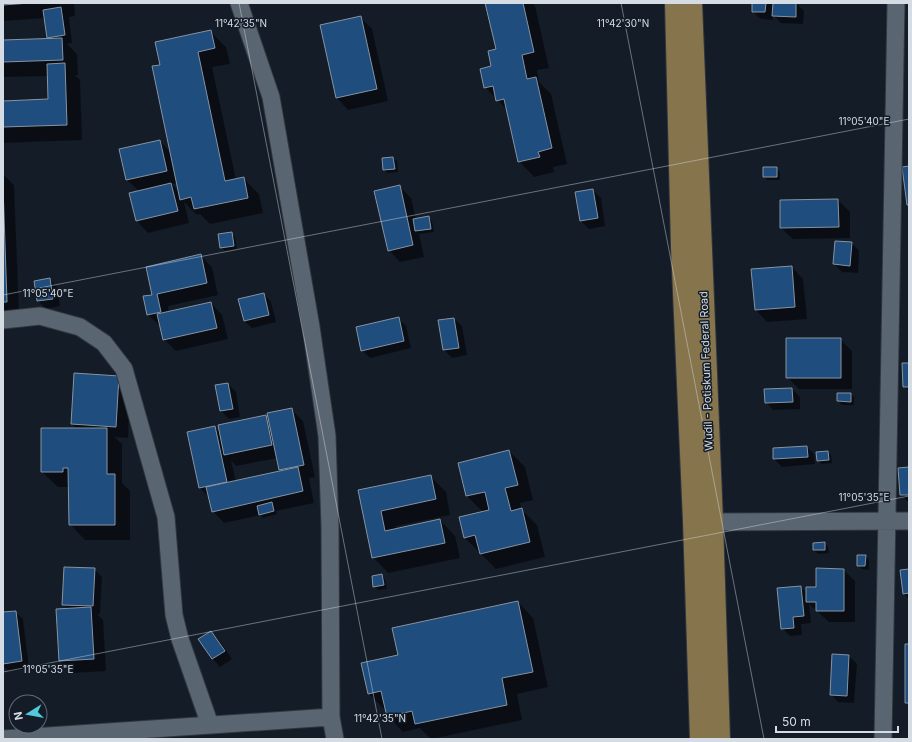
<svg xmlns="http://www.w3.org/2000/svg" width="912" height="742" font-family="Inter,sans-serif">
<rect width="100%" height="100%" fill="#131c27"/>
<!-- shadow -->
<path fill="#0007" fill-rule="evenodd" d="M3,3H74L75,16L69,17L72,43L67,44L77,54L78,75H75L80,80L82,140L3,143V102L49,100L48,76L3,77V41L50,39L48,37L45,18L3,21Z
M486,3H531L535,6L549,68L537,70L539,82L551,94L567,164L553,167L554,172L534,177L519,161L508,111L485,87L493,67L497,50Z
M753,3H796L804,11L803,24L781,23L773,15V20L761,19L753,12Z
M360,17L372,29L388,101L348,110L337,98L321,26Z
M211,32L226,47L230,64L212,67L236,180L243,178L259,194L263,213L210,224L200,214L197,215L184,202L189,223L148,233L137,221L130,193L139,191L127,180L160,141L171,153L161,65ZM178,183L180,193L172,184Z
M393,158L397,161L398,172L387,173L384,169Z
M776,168L780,172V180H767L764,176Z
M3,174L14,185L19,313L3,314Z
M399,186L411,198L416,219L428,217L432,221L434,232L419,234L424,257L400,262L389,250Z
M593,190L601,198L605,226L589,229L581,221Z
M838,200L850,212V238L793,239L781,228Z
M231,233L235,237L237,249L225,251L221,247Z
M852,243L859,251L858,273L842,272L834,264Z
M200,255L212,267L218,295L168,306L169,312L211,303L222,315L228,339L176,351L164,339L160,326L148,315L153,295Z
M792,267L803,279L807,319L767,322L756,310L752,270Z
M49,279L57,287L60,306L46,309L38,301Z
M264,294L271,302L276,322L252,328L244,321Z
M398,318L406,326L411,348L370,358L362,350Z
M454,319L462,326L467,355L452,358L444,350L440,321Z
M840,339L852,351V389H799L787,377Z
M909,364V391L904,387Z
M119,377L130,388L128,438L114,437L122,444V483L130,491V540H85L70,524V487H58L42,472V429H77L72,424Z
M228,384L236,392L240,417L229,419L221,411L216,386Z
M792,389L800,397V409L773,410L766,402Z
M850,394L854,397V405H842L838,401Z
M291,409L303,421L315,477L309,478L314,503L276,511L277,514L263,518L260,515L224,523L213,511L210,498L200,488L215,427L220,433L266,416L269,420ZM277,458L280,472L236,482L231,460L236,466Z
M807,447L814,454L815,464L782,467L774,459Z
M509,451L525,467L533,500L520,503L521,509L537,525L545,557L496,569L465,538L483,512L467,496L459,463Z
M828,452L831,455L832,463L821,464L818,460Z
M909,468V503L901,495Z
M430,476L446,492L450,515L396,526V529L440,520L455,536L460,558L388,573L373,557L359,491Z
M825,543L828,547L829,553L818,554L814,550Z
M866,556L869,560V570L862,569L858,566Z
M94,569L102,577L100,614H97L103,620L106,671L72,673L60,661L68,609L63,604Z
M844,570L855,581V622H829L809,604L811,623L801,624L802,635L790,636L782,628L801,587L807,593L817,588Z
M909,570V599L904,594Z
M382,575L385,579L387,589L378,590L374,586Z
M3,589L4,608H3Z
M518,602L533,618L548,687L517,694L522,720L431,739L420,728L403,732L388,716L386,709H384L369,694L399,656Z
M15,612L23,619L29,669L9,671L3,666V613Z
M211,632L219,640L232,659L220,667L213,659L200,640Z
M833,655L849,656L857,664L854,703L838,702L831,694Z"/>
<!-- building -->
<path fill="#1e4d7e" stroke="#8793a1" d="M3,3H30L3,5Z
M485,3H523L534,52L522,55L527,79L536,77L552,148L538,152L540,157L518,162L504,99L496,101L493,86L484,88L480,69L491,66L488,51L496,49Z
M752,3H766L765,12H752Z
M773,3H796V17L772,16Z
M61,7L65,35L47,38L43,10Z
M361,16L377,89L336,98L320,25Z
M211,30L215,48L198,52L225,181L244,177L248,198L194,209L191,197L180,200L152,66L160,65L155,42Z
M62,38L63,60L3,62V40Z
M65,63L67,125L3,127V101L48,99L47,64Z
M160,140L167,171L126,180L119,149Z
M393,157L395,169L383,170L382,158Z
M909,166V205H907L902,167Z
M763,167H777V177H763Z
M171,183L178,211L136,221L129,193Z
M400,185L413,245L388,251L374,191Z
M3,186L7,302H3Z
M593,189L598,218L580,221L575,192Z
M838,199L839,227L780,228V200Z
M429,216L431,229L415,231L413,219Z
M232,232L234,246L220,248L218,234Z
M835,241L852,242L850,266L833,264Z
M201,254L207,283L157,294L161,312L147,315L143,296L152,295L146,267Z
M792,266L795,307L755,310L751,269Z
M50,278L53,299L37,301L34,281Z
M264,293L269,315L244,321L238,299Z
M211,302L217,328L163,340L157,314Z
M399,317L404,341L361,351L356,327Z
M454,318L459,348L443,350L438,320Z
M786,338H841V378H786Z
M902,363H909V387H903Z
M74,373L119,376L116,427L71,424Z
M228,383L233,409L220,411L215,385Z
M792,388L793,402L765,403L764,389Z
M837,393H851V402L837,401Z
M292,408L304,465L279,470L267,413Z
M266,415L272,445L224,455L218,425Z
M215,426L227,482L199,488L187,432Z
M41,428H107V474H115V525H69L68,468H63V472H41Z
M807,446L808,457L773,459V448Z
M509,450L518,485L505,488L511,511L522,508L530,542L480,554L475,535L464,538L459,517L489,510L485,492L466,496L458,463Z
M828,451L829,460L817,461L816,452Z
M298,467L303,491L212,512L206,487Z
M909,467V495H900L898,468Z
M431,475L436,499L381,511L385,531L440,519L445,543L372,558L358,490Z
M272,502L274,511L259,515L257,506Z
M825,542V550H813V543Z
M857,555H866L865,566H857Z
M64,567L95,568L93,606L62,605Z
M816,568L844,569V611H816V602H806V587H816Z
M909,569V593L903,594L900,570Z
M382,574L384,585L373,587L372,576Z
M801,586L804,616L793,617L794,628L781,629L777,588Z
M518,601L533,672L502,678L507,705L415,724L412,711L387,717L381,691L368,694L361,663L398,655L392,628Z
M91,607L94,659L59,661L56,609Z
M16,611L22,661L3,664V612Z
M211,631L225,651L212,659L198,639Z
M905,644H909V703H905Z
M832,654L849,655L847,696L830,695Z"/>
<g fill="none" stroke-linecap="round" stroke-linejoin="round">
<!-- street casing -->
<g stroke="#31363f" stroke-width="19">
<path id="street" d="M239,3L271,97L311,327L327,436L330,527L331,717L335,739
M3,320L40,316L80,327L104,343L124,369L166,517L174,615L180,639L210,725
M699,522L909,521
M3,739L331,717
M883,739L896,3"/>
</g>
<!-- primary casing -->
<g stroke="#31363f" stroke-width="24">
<path id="primary" d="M676,3L682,247L694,521L701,739
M691,3L712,522L719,739"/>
</g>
<!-- street -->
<use href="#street" stroke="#5a6572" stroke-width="17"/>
<!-- primary -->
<use href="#primary" stroke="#86754c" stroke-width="22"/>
</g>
<!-- ticks -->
<path fill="none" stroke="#d6dce4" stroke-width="1" stroke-opacity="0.45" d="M239,3L382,739M621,3L764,739M3,295L909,119M3,672L909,496"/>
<g text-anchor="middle" stroke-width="3" stroke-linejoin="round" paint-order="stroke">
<!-- street labels -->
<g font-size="11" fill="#d6dce4" stroke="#131c27">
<text transform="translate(706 371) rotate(-92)" y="4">Wudil - Potiskum Federal Road</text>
</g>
</g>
<g font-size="10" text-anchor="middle" fill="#d6dce4" stroke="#131c27" stroke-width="3" stroke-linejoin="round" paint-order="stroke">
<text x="241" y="27">11°42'35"N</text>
<text x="623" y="27">11°42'30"N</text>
<text x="864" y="125">11°05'40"E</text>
<text x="48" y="297">11°05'40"E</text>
<text x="864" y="501">11°05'35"E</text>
<text x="48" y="673">11°05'35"E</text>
<text x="380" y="722">11°42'35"N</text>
</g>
<!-- border -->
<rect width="912" height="742" fill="none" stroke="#d6dce4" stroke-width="8"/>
<!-- north arrow -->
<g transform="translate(28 714) rotate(259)"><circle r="19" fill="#131c27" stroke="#616973"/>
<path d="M0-3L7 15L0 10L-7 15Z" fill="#53cadc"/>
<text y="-6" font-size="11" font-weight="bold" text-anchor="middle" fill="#d6dce4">N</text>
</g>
<!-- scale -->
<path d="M776 726v6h122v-6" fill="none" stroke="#d6dce4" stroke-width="2"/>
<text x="782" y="726" font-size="12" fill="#d6dce4" stroke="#131c27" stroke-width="3" paint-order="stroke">50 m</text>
</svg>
